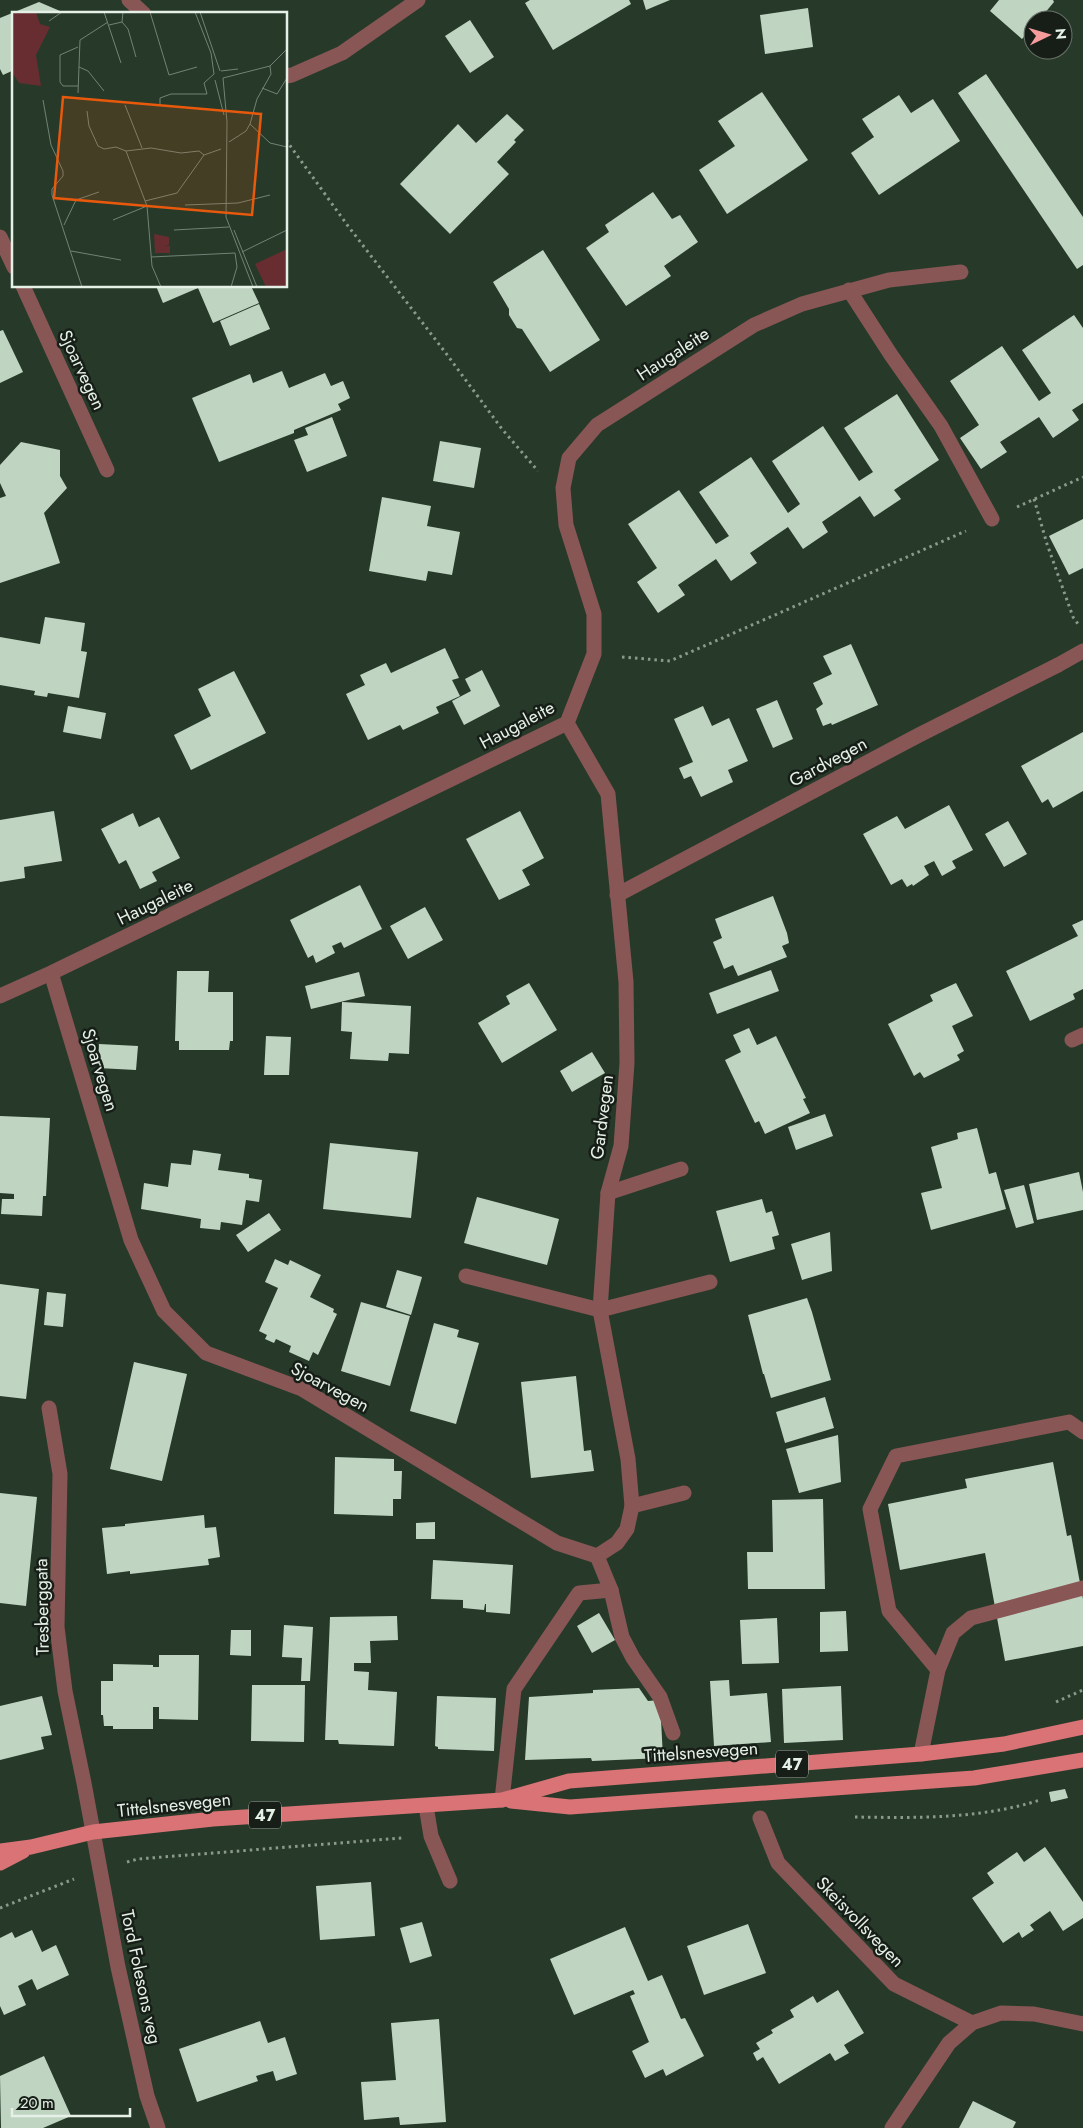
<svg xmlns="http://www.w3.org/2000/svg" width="1083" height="2128" font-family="Jost,sans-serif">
<rect width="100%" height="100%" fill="#273a2a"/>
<!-- building -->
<path fill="#bfd5c2" d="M530,0H629L631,4L553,50L525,3Z
M643,0H670L646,10Z
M999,0H1053L1054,2L1039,20H1033V27L1022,39L990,11Z
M39,2L67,14H14V70L3,75L0,69V18Z
M808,8L813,47L765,54L760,15Z
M470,20L494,57L470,73L445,36Z
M986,74L1083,217V265L1077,269L958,93Z
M762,92L808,160L727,214L699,170L735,146L718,121Z
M899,95L911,113L933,99L960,141L879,195L851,153L874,137L862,119Z
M507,114L524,130L514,140L516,142L497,162L509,174L450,234L400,184L458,124L476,143Z
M653,192L672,219L680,215L698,242L664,266L671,276L626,306L586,248L609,232L605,225Z
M543,250L600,340L550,372L522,329L517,328L509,315V309L493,282Z
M156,286H251L259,303L213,323L198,288L163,303Z
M259,304L270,329L230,346L220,321Z
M1074,315L1083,328V403L1072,410L1079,420L1053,438L1039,417L1000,442L1007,452L981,469L960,438L979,425L950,381L1002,346L1039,401L1051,393L1022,350Z
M3,330L23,372L0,383V331Z
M282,371L289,388L325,373L331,386L343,381L350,398L338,404L341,410L294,430V433L219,462L192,398L250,374L253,383Z
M897,394L939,460L894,490L901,499L874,517L860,496L822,522L828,532L803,549L788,527L750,553L757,563L731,581L716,559L678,585L685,595L658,613L637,582L657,568L628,524L679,490L716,544L729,536L699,492L751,457L788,513L800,504L772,461L823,426L859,481L873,472L844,428Z
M332,417L347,456L307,472L294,440L308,435L305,428Z
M440,441L481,448L474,488L433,481Z
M21,442L60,450V476L67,488L44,513L60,563L0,583V498L6,496L0,483V465Z
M382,497L431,506L427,526L460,532L452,575L428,571L426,581L369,571Z
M1083,519V568L1069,575L1049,536Z
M45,617L85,623L81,651L87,652L79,698L48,693L47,697L34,695L35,691L0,685V637L40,644Z
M851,644L878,705L832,725L831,723L823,726L816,709L823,704L813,683L832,674L823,656Z
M445,648L459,678L452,680L460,696L436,707L439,713L403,730L400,725L368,740L346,694L365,685L360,675L386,663L391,673Z
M482,670L500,706L464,725L452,701L471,691L465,679Z
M234,671L266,733L191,770L174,735L211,716L198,689Z
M777,700L793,739L773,748L756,709Z
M68,706L106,713L101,739L63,732Z
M703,706L712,726L729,718L748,761L728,770L733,782L701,797L691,776L684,779L679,768L693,762L674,719Z
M1083,732V791L1053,808L1048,799L1042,803L1021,766Z
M949,805L973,850L952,861L956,868L942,876L934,861L924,866L929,875L913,886L912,884L907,887L902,879L891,885L863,834L897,816L905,829Z
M54,811L62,861L24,867L25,878L0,882V820Z
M520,811L544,858L522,870L530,885L499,900L466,839Z
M133,813L139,827L159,817L180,858L152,872L157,881L140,889L126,860L119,864L101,829Z
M1008,821L1027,854L1004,867L985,834Z
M360,885L382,929L344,948L341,942L332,946L335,953L316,963L313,955L308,958L290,920Z
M773,896L787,933L789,943L782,946L787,957L738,976L733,965L724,969L713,942L722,938L715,919Z
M425,907L443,940L408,959L390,926Z
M1083,920V989L1073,994L1075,999L1030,1021L1006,971L1078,936L1072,925Z
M771,970L779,991L717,1014L709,993Z
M177,971H209L208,992H233V1041H230L229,1050H179V1041H175Z
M359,972L365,996L311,1009L305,986Z
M529,983L557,1030L502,1063L478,1023L510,1004L506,996Z
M956,983L973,1016L952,1026L964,1051L957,1055L960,1060L924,1078L920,1072L914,1076L888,1024L933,1001L930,995Z
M342,1002L411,1006L409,1054L389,1053L388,1061L350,1059L352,1032L341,1031Z
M749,1028L757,1045L776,1036L806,1098L803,1099L810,1113L765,1134L759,1121L755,1123L725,1060L741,1052L733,1035Z
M266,1036L291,1037L289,1075H264Z
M99,1044L138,1046L136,1070L98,1068Z
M592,1052L605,1073L572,1092L560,1071Z
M825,1114L833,1136L796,1150L788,1127Z
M0,1116L50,1118L46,1196H43L42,1216L1,1214L2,1199H14V1194L0,1193Z
M977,1128L989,1174L996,1172L1006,1209L931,1230L921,1193L942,1188L931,1147L958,1139L957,1133Z
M330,1143L418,1152L411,1218L323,1209Z
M193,1150L221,1154L218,1170L249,1174V1178L262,1180L259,1202L246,1200L242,1225L221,1222L220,1230L200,1228L201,1219L141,1209L144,1183L168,1187L171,1163L191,1165Z
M1079,1172L1083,1192V1210L1037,1220L1029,1184Z
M1024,1185L1034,1223L1016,1228L1004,1190Z
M477,1197L559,1219L547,1265L464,1243Z
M762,1199L766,1213L772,1211L779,1235L772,1237L775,1249L730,1262L716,1211Z
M269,1213L281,1230L248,1252L236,1235Z
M830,1232L832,1271L802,1280L791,1244Z
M275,1259L288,1265L290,1260L321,1275L310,1297L334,1309L333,1312L337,1314L318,1355L313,1352L309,1361L289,1352L291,1346L276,1339L274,1343L265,1339L267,1335L259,1331L278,1288L265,1282Z
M397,1270L422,1277L411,1315L386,1307Z
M0,1284L39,1289L26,1399L0,1396Z
M47,1292L66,1294L63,1327L44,1325Z
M807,1298L812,1312L831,1380L771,1398L764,1374H763L748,1315Z
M361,1302L410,1316L390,1386L341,1371Z
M434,1323L459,1330L457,1337L479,1343L456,1424L410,1411Z
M134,1362L187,1374L162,1481L110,1469Z
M576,1376L584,1451L591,1450L594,1471L531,1478L521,1382Z
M825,1397L834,1428L785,1443L776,1412Z
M838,1435L841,1482L799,1493L786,1449Z
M335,1457L394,1459V1471H402L401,1499H393V1516L334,1514Z
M1053,1462L1067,1536L1071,1535L1083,1599V1646L1005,1661L985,1553L900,1570L888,1504L967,1488L965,1479Z
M0,1493L37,1497L26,1606L0,1603Z
M823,1499L825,1589H748L747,1552H773L772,1500Z
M204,1515L205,1528L216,1527L220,1557L208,1559L209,1565L130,1574V1571L107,1574L102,1528L125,1526V1524Z
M435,1522V1539H416V1523Z
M433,1560L513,1565L510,1614L486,1612V1604H485L484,1610L463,1608V1600L431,1599Z
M846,1611L848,1651L820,1652V1612Z
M599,1613L615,1640L592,1653L577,1626Z
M397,1616L398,1640L370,1641L371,1663H354V1671L369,1672L368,1690L397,1692L394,1746L339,1744L338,1740H325L330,1617Z
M777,1618L779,1663L742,1664L740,1620Z
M284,1625L313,1627L310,1681H301L302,1658L282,1657Z
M231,1630H251V1656L230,1655Z
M159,1655H199L198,1720L159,1719V1707H153V1729H113V1726H104L103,1715H101V1681H113V1664L153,1665V1667H159Z
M729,1680L730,1696L767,1693L771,1742L714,1746L710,1681Z
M252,1685H305L304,1742L251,1741Z
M841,1686L843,1740L784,1743L782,1689Z
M639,1688L648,1701L660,1700L663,1758L592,1761L591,1758L525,1760L529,1697L593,1693V1690Z
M42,1696L52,1735L41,1737L44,1749L0,1760V1706Z
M437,1696L496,1698L494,1751L438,1749V1747L435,1746Z
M1065,1789L1068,1798L1051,1802L1049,1792Z
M1045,1847L1083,1902V1918L1063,1931L1050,1911L1030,1925L1034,1930L1022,1938L1019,1932L1003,1943L972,1898L994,1883L987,1873L1017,1852L1024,1862Z
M371,1882L375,1936L320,1940L316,1886Z
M422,1922L432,1956L410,1963L400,1928Z
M748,1924L766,1973L704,1995L687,1946Z
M625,1927L648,1981L662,1975L681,2019L685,2018L704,2056L666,2076L663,2069L645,2078L632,2051L649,2042L630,1996L635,1994L633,1990L574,2015L550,1959Z
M32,1930L42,1952L56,1945L69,1975L37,1990L32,1979L18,1986L26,2005L4,2015L0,2006V1938L12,1932L15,1938Z
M838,1990L864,2033L844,2045L849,2053L835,2061L830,2053L779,2084L763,2057L757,2061L753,2053L760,2049L756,2043L773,2033L771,2030L794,2017L790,2010L813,1996L817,2003Z
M439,2019L446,2122L400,2125L399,2117L364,2120L361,2082L396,2080L391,2023Z
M260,2021L268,2043L285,2037L297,2074L276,2081L273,2071L256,2076L258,2081L197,2102L179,2049Z
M44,2056L71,2116L43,2128H1L0,2076Z
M973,2101L1016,2122L1013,2128H959Z"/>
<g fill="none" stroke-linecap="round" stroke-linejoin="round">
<!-- path -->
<path stroke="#8b9a8d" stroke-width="3" stroke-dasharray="2.5 4" stroke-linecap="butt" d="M286,140L348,226L445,352L502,429L538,471
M1034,499L1047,544L1073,617L1078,624
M1017,507L1083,477
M622,657L670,661L966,531
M1056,1702L1083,1690
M855,1817C917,1818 981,1819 1040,1800
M127,1862L138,1859L402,1838
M0,1908L74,1879"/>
<!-- lane -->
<path stroke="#895656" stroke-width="15" d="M849,290L891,355L941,426L992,519
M1058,665L1083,651
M608,1193L681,1169
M466,1276L600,1310L710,1282
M632,1506L684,1493
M938,1670L889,1611L870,1509L896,1456L1069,1422L1083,1432
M921,1754L938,1670L953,1633L971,1618L1083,1588
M502,1800L514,1689L579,1593L611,1590
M426,1806L431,1836L450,1881"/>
<!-- street -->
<path stroke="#895656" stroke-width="15" d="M129,0L144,14
M286,76L292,75L342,53L418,0
M0,237L14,267
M23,286L107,470
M567,723L608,794L626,982L627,1063L621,1146L608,1193L600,1310L628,1459L632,1506L627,1529L617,1543L597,1556
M617,895L919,735L1058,665
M51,973L131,1240L164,1311L206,1353L302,1389L557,1543L597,1556L611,1590L622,1637L633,1658L660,1697L673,1733
M0,996L51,973L567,723L594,654V614L566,525L563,488L569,458L597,425L754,325L802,304L889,280L961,272
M1072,1040L1083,1035
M49,1408L60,1474L57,1627L65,1691L84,1783L118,1967L147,2096L158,2128
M760,1818L778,1863L894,1984L972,2023L1001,2013L1034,2014L1083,2024
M892,2128L949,2043L972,2023"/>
<!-- primary -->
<path stroke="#da7376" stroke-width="15" d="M511,1801L570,1807L974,1778L1083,1760
M0,1851L31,1847L93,1832L213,1819L502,1800L569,1781L921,1754L1004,1744L1083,1727
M0,1863L23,1851"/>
</g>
<g text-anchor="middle" stroke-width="5" stroke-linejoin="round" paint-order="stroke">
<!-- shield labels -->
<g fill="#161e17" stroke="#a7b1a8" stroke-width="1">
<rect x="776" y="1750.5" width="32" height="27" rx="4"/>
<rect x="249" y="1801.5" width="32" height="27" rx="4"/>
</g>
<g font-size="16" font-weight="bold" fill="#e5f0e6">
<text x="792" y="1770">47</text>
<text x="265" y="1821">47</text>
</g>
<!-- street labels -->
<g font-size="18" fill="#e5f0e6" stroke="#161e17">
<text transform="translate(673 354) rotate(-33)" y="6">Haugaleite</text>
<text transform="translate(82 370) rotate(65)" y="6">Sjoarvegen</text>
<text transform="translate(517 725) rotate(-28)" y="6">Haugaleite</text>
<text transform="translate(828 762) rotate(-28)" y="6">Gardvegen</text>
<text transform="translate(155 902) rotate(-26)" y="6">Haugaleite</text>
<text transform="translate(100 1070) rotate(73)" y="6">Sjoarvegen</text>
<text transform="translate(602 1117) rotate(-83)" y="6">Gardvegen</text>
<text transform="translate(330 1387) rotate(28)" y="6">Sjoarvegen</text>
<text transform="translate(42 1607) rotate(-91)" y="6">Tresberggata</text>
<text transform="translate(701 1752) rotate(-4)" y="6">Tittelsnesvegen</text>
<text transform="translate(174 1805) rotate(-6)" y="6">Tittelsnesvegen</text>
<text transform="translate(860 1922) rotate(46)" y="6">Skeisvollsvegen</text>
<text transform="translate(141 1977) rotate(78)" y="6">Tord Folesons veg</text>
</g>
</g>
<!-- overview -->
<g transform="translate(12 12)">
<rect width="275" height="275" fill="#273a2a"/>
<path d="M0,0H24L28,12L38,15L24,43L29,74L7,71L0,60ZM142,222L157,225V233L153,234H158V241H143ZM275,237V275H254L243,252Z" fill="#672d30"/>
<path fill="none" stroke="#738375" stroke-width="1" d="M92,0L109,51M138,0L157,63L185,55M183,0L199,41L202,62M188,0L208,59M37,9L50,0M110,10L116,17L124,45M97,13L110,10L111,0M67,55L76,59L92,79M209,59L226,57M211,66L215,110L214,205L241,275M211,66L258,54L275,37M203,68L212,103M66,74H51L48,70V43L66,35M250,76L265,82L275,66M66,81L68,28L96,10M31,88L39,133L51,159V164L40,177V183L70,275M113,93L130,136M148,94V86L159,82H195L192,71L202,62M75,99L77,114L86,134L92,137L104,135L114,139L135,194L140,254L149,275M238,112L258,131L275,135M217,130L234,119L238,112L245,87L259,62L258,54M114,139L139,136L169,141L187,139L192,143M133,189L165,181L192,143L209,137M173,193L226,191L258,183M101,208L135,194M52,213L64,188L87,180M162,218L217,215M222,218L245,275M59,239L109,248M230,240L275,218M139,245L223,241L225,255L219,275"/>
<path fill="#e8590c" fill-opacity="0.15" stroke="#e8590c" stroke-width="2.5" d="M51,85L249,102L240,203L42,186Z"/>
<rect width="275" height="275" fill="none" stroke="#e5f0e6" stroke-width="2.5"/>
</g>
<!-- north arrow -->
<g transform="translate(1048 35) rotate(85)"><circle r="24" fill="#161e17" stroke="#69726a"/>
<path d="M0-4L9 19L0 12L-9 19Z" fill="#f59b9c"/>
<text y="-8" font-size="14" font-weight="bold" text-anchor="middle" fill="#e5f0e6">N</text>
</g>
<!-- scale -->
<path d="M12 2108v8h118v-8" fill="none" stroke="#e5f0e6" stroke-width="2.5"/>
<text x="20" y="2108" font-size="15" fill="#e5f0e6" stroke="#161e17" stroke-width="4" paint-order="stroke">20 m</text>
</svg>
